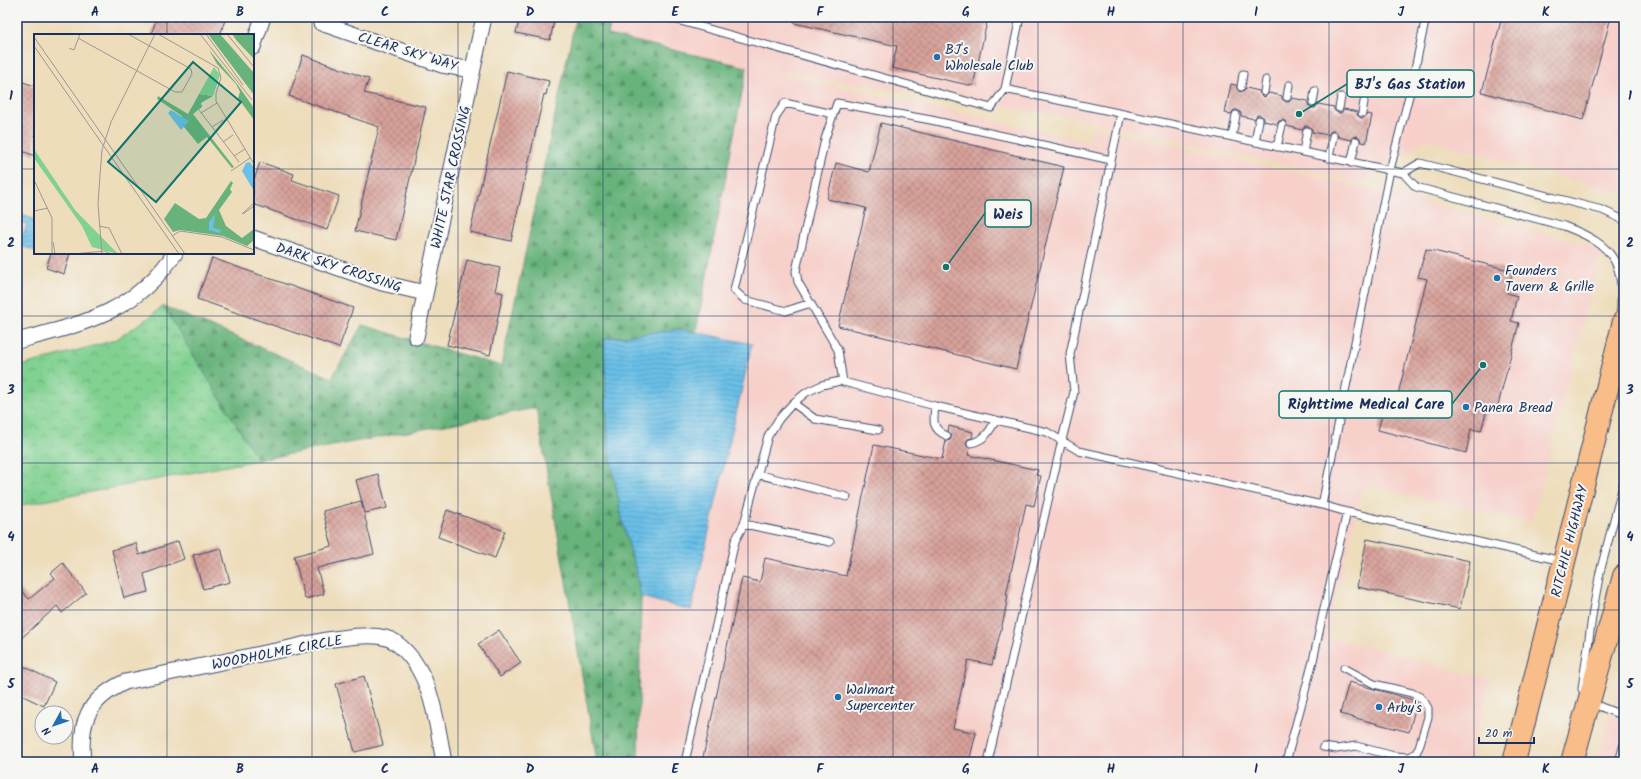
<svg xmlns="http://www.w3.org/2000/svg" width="1641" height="779" font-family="Kalam,sans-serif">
<defs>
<pattern id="forest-firs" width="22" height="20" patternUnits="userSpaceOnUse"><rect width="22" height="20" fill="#68b37b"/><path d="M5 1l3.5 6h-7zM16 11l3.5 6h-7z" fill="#559268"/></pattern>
<pattern id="park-crowns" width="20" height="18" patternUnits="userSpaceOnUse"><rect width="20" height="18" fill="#81d191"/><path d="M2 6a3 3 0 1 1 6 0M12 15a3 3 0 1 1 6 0" fill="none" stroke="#69aa7a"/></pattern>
<pattern id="water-rules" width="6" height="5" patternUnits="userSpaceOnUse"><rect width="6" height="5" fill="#6ac0e7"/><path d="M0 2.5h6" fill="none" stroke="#569cbe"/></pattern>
<pattern id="building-cross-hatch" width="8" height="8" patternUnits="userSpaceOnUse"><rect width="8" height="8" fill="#d8a19a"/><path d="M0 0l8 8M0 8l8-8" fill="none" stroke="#ae8481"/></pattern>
</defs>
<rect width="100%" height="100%" fill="#f6f6f2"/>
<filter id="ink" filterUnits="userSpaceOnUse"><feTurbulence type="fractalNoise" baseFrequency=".025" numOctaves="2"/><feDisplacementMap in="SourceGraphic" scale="8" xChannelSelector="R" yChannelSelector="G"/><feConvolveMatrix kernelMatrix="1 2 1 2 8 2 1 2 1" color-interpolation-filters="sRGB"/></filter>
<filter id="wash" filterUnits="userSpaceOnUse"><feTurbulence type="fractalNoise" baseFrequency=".012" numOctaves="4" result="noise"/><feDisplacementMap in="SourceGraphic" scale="16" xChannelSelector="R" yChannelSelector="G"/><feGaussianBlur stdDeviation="0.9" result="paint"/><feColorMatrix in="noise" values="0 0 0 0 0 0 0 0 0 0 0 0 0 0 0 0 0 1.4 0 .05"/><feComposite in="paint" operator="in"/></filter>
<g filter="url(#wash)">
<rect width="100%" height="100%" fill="#edb"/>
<!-- built -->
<path fill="#f7d0ca" d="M611,17H1624V194L1427,139L1363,183L1073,117L756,69L1088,141L1091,127L1399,195L1602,249L1531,522L1364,485L1326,636L1491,680L1468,762H638L641,597L691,610L752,344L696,332L747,68L608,35Z
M1624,665V762H1597Z"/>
<!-- forest -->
<path fill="url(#forest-firs)" stroke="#42716c" d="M576,17H611L608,35L747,67L696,332L681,329L604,339L608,444L623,523L636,571L641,597L638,762H597L536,408L258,460L163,306L332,378L362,325L501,366Z"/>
<!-- park -->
<path fill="url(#park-crowns)" stroke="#4e8078" d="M163,306L258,460L17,506V367L115,340L147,319Z"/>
<!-- water -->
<path fill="url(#water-rules)" stroke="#4278a2" d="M17,213L35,220V251L19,245L27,224L17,221Z
M681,329L752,344L691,610L641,597L636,571L623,523L608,444L604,339Z"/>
<g id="blocks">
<!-- building -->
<path fill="url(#building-cross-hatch)" d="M157,17H226L220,35H151Z
M520,17H555L550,40L516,33Z
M795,17H988L973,86L892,68L897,46L794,23Z
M1502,17H1611L1583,120L1482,92Z
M303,55L369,79L364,93L426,107L396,240L355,231L379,127L289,96Z
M507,71L549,81L546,95L544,94L511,241L470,232Z
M17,80L35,86V156L17,149Z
M1231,84L1236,85L1237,89L1240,92L1243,91L1246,88L1259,91L1260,94L1263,97L1266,96L1269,93L1282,96V99L1286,102H1289L1292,98L1308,101V105L1312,108H1315L1318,104L1334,107V110L1338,113H1341L1344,109L1357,112V115L1361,118H1364L1367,114L1372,115L1366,143L1361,142L1360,138L1357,136L1353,137L1351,140L1338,137V134L1334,131H1331L1328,135L1312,132V129L1308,126H1305L1302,130L1287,126L1286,122L1283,120L1279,121L1277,124L1264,121V118L1260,115H1257L1254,119L1241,116V113L1237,110H1234L1231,114L1225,113Z
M881,123L1064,167L1016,369L838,326L866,208L827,199L836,163L869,172Z
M260,162L294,174L292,180L339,196L327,230L253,204V183Z
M1426,249L1513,271L1507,293L1517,296L1511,321L1519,323L1497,409L1488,406L1481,431L1471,429L1466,453L1378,430L1386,400L1396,402L1427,279L1418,277Z
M51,253H70L64,274L46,268Z
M212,258L353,308L339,348L197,299Z
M467,260L500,268L495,291L503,293L490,355L447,345Z
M949,426L973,432L972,438L968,439L966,442L967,446L970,448L968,455L1038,470L1036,475L1041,476L1034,506L1026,504L1006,595H1008L1004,617L992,665L968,660L953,728L976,733L969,762H702L742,578L760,582L765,558L846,576L874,445L942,459L946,441L950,440L952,436L948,431Z
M378,474L387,508L365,513L356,480Z
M361,501L374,554L317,568L324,594L305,599L294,556L332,546L323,511Z
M447,510L505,531L495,558L438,537Z
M1367,539L1470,561L1460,609L1357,587Z
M178,541L184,559L144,574L148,592L124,598L112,550L136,543L139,555Z
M221,548L230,582L203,589L193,555Z
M63,563L86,593L62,613L57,606L17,642V586L29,599L55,578L51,573Z
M499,630L521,663L500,677L478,644Z
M17,663L55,682L44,706L17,693Z
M364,676L383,745L355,752L336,684Z
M1349,682L1417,701L1409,732L1340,714Z"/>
</g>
</g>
<g filter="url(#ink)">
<use href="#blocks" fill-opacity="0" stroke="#3b496c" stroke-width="1"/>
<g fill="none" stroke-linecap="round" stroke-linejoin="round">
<!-- service casing -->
<g stroke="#3b496c" stroke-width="9">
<path id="service" d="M666,17L991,108L1005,89
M1020,17L1005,89L1403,173L1416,187L1564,226C1617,246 1625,264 1620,319
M1241,87L1243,74
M1264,92L1266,80
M1287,97L1289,85
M1313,103L1315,91
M1339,108L1341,97
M1362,113L1364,102
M1232,137L1236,115
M1255,142L1259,120
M1277,147L1282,125
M1303,152L1307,131
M1329,158L1333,136
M1351,163L1356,141
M1403,173L1420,163L1602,210L1624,220
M811,303L786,311L745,300L734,290L776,116L785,103L833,114
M843,382L838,350L798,282L796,271L825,139L837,103L931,120L1111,160
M793,403L815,419L878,430
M935,406C933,422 932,429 947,436
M971,443C985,440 989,432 996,420
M757,474L847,497
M1322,505L1390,170L1410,92L1426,17
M744,524L830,542
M1582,689L1593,610L1600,572L1624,482
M1591,703L1624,716
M1323,747L1337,749L1356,746L1394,756L1410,757L1416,753L1419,747L1428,717V708L1425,703L1420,697L1412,693L1374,684L1344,668
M685,762L735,541L744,524L768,436L779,419L793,403L807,392L822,385L840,381L935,406L1047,432L1079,451L1322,505L1347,512L1562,561
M988,762L1062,440L1074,392L1070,354L1121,114
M1286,762L1313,661L1323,613L1347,512
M1619,762L1624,744"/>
</g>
<!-- minor casing -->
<g stroke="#3b496c" stroke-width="17">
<path id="minor" d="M321,23L442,65L472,70
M253,47L263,17
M253,238L382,283L425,293
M416,337L484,17
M17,341C82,324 135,313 175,253
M83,762C79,722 87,700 125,682C173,672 222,662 270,652C294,648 318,640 341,638C357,636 382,633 395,642C432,669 436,720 444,762"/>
</g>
<!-- primary casing -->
<g stroke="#3b496c" stroke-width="24">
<path id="primary" d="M1514,762L1624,321
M1572,762L1624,576"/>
</g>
<!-- service -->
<use href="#service" stroke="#fff" stroke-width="7"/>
<!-- minor -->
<use href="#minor" stroke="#fff" stroke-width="15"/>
<!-- primary -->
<use href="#primary" stroke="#f8bd89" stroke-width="22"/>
</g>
</g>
<!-- grid -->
<path fill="none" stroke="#1b2f5e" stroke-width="1" stroke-opacity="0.55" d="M167,17V35M312,17V762M458,17V762M603,17V762M748,17V762M893,17V762M1038,17V762M1183,17V762M1329,17V762M1474,17V762M17,169H35M253,169H1624M167,253V762M17,316H1624M17,463H1624M17,610H1624"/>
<!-- markers -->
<g fill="#1f6fb2" stroke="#f6f6f2" stroke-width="1.5">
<circle cx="937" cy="57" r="4"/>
<circle cx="1497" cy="278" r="4"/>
<circle cx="1466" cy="407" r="4"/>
<circle cx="838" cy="697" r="4"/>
<circle cx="1379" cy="707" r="4"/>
</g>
<g text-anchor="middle" stroke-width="4" stroke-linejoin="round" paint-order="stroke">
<!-- poi labels -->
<g font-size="14" fill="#1b2f5e" stroke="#f6f6f2" text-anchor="start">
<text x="945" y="54">BJ's<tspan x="945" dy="16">Wholesale Club</tspan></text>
<text x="1505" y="275">Founders<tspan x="1505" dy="16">Tavern &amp; Grille</tspan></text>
<text x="1474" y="412">Panera Bread</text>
<text x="846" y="694">Walmart<tspan x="846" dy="16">Supercenter</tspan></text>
<text x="1387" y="712">Arby's</text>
</g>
<!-- street labels -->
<g font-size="14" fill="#1b2f5e" stroke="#f6f6f2">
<text transform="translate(408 51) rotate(17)" y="5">CLEAR SKY WAY</text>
<text transform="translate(450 177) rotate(-78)" y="5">WHITE STAR CROSSING</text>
<text transform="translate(339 267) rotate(18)" y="5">DARK SKY CROSSING</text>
<text transform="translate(1569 541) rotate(-76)" y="5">RITCHIE HIGHWAY</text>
<text transform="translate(277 652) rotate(-11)" y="5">WOODHOLME CIRCLE</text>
</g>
</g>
<!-- overview -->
<g transform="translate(34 34)">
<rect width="220" height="220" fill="#edb"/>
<path d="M174,0H186L220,39V61ZM198,0H219L220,25L203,7ZM175,16L203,50L220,74V86L204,64L206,58L202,50L183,30ZM165,60L179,62L167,69L168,73L159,80L200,133L198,134L173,103L164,110L150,93L148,82L123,65L124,62L154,80ZM197,147L199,149L196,155L198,158L185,176L192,192L208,204L220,195V206L213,212L189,202L146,196L139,198L130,185L141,169L165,185L172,184Z" fill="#68b37b"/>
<path d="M180,33L186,41L179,62L165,60ZM0,115L41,176L84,220L58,213L48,192L0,124Z" fill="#81d191"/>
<path d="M137,76L155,87L147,96L134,79ZM216,128L220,134V157L208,137L212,129ZM181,180L179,194L187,196L186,199L175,196V188Z" fill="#6ac0e7"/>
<path fill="none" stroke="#9a9796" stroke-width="1" d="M124,0L184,34L187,44L182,59V67L220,130M166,0L218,66M172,0L209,51M193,0L220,33M0,3L151,220M44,4L141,58H148L158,40L157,35L94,0M0,12L145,220M35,14L40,16L46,0M165,76L205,128M167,79L183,69M178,93L189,86M189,108L199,101M200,122L211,115M197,137L216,124M66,141L68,116L77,88L121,0M66,141L64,170L68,220M0,146L18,184V220M0,177L14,174M208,180L220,169M209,180L220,172M65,192L75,194L88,220M138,202L146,197L188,203L220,216M19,208L21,220M39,220L71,217L77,220"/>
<path fill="#0f766e" fill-opacity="0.15" stroke="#0f766e" stroke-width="2" d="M159,28L207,68L122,168L74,128Z"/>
<rect width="220" height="220" fill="none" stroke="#1b2f5e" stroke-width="2"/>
</g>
<!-- callouts -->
<path fill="none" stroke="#0f766e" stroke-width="1.5" d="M1299 114L1347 84M946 267L985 213M1483 365L1452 404"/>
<g fill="#0f766e" stroke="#f6f6f2" stroke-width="1.5">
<circle cx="1299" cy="114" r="4"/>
<circle cx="946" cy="267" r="4"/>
<circle cx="1483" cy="365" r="4"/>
</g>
<g fill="#f6f6f2" stroke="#0f766e" stroke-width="1.5">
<rect x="1347" y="70" width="127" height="27" rx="4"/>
<rect x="985" y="200" width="46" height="27" rx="4"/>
<rect x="1279" y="391" width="173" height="27" rx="4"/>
</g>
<g font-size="15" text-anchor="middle" font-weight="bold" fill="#1b2f5e">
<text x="1410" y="89">BJ's Gas Station</text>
<text x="1008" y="219">Weis</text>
<text x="1366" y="409">Righttime Medical Care</text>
</g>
<!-- margin -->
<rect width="1641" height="779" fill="none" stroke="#f6f6f2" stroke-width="44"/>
<!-- north arrow -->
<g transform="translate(54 725) rotate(230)"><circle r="19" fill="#f6f6f2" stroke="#9ea6b7"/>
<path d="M0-3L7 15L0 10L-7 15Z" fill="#1f6fb2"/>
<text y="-6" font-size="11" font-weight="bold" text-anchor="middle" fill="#1b2f5e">N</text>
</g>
<!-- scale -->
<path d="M1479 737v6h55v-6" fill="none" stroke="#1b2f5e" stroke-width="2"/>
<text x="1485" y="737" font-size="12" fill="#1b2f5e" stroke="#f6f6f2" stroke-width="3" paint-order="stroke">20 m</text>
<rect x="22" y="22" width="1597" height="735" fill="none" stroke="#1b2f5e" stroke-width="1.5"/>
<g font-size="13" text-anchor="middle" font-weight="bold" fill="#1b2f5e">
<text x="95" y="16">A</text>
<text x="240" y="16">B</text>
<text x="385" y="16">C</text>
<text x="530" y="16">D</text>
<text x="675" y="16">E</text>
<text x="820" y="16">F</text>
<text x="966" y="16">G</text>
<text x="1111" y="16">H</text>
<text x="1256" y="16">I</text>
<text x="1401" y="16">J</text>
<text x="1546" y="16">K</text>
<text x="11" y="100">1</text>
<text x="1630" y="100">1</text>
<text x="11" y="247">2</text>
<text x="1630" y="247">2</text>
<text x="11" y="394">3</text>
<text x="1630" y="394">3</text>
<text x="11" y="541">4</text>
<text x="1630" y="541">4</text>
<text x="11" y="688">5</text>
<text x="1630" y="688">5</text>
<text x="95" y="773">A</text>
<text x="240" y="773">B</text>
<text x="385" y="773">C</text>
<text x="530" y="773">D</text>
<text x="675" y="773">E</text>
<text x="820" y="773">F</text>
<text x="966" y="773">G</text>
<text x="1111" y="773">H</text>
<text x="1256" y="773">I</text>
<text x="1401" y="773">J</text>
<text x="1546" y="773">K</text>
</g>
</svg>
